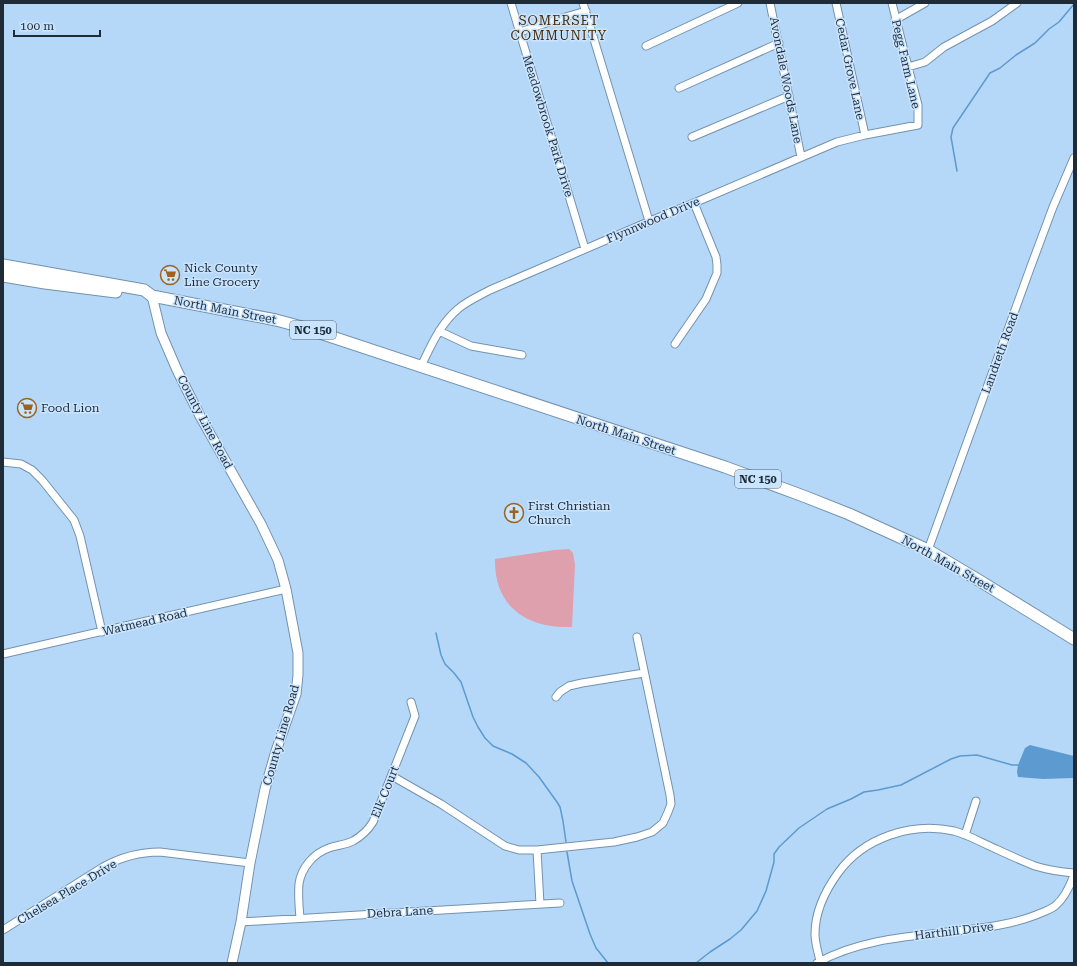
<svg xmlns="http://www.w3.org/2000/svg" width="1077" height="966" font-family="'Roboto Serif',serif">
<rect width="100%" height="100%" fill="#b6d8f8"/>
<!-- green -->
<path fill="#dda0ac" d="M569,549L573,553L575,565L572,627C527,629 494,607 495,559L554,550Z"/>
<!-- water -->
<path fill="#5c9ad0" d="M1030,745L1074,756V778L1043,779L1018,777L1017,772L1018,765L1025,748Z"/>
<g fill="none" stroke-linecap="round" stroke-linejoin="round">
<!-- stream -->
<path stroke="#5c9ad0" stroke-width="1.5" d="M957,171L951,137L953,128L990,73L1000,68L1016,55L1035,43L1049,29L1059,22L1074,4
M436,633L441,655L445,664L454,673L461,682L473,717L478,727L485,738L493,746L512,754L526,763L539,777L557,802L560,807L563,821L566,842
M567,852L572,881L590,934L596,948L608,963
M696,963L710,952L730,939L741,930L757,911L766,891L774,862V854L779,847L799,828L827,809L851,799L864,792L878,790L901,785L951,759L960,756L977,755L1012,765H1018"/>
<!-- minor casing -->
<g stroke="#7292af" stroke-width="9">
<path id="minor" d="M511,3L585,249
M583,3L649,221
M770,3L801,157
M836,3L865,135
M895,20L925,3
M520,32L555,20L586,11
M646,46L738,3
M908,67L925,62L944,47L992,21L1017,3
M679,88L779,43
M692,137L789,96
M439,331L471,346L522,355
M675,344L706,299L717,273V265L716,257L694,203
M421,366C431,346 440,324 458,309C467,301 479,296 490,290L655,219L694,203L837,142L865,135L918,125V105L908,67L892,3
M3,462L21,464L32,470L42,480L74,520L80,536L102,632
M928,550L1031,266L1053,207L1074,158
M3,654L286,589
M556,697L560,692L569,686L582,683L644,673
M392,776L441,804L505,846L519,850H537
M965,835L976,801
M540,904L537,850L614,842L637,837L652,832L663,823L668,812L671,804L670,795L637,637
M300,918C299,907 298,895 299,884C301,868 314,853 329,848C337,845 345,845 353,841C362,836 368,830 373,822L415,716L411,702
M241,922L560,903
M3,930L103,867C121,857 139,852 160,852L250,863
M820,961C818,952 815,943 815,934C815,911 825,891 838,873C864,837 912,822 954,831C969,835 982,843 996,849C1009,855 1022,861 1035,866C1048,870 1061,872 1074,873
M817,963C861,938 915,936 965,930C989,927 1013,924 1036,915C1043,912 1050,910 1055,906C1065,898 1070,886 1074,875"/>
</g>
<!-- tertiary casing -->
<g stroke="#7292af" stroke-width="11">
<path id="tertiary" d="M152,296L161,333L177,370L200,416L261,524L278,560L286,589L298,653V675L296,694L276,751L265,789L250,863L241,922L232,963"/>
</g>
<!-- primary casing -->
<g stroke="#7292af" stroke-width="13">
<path id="primary" d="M3,265L144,290L152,296L276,320L302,327L725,467L806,497L849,514L928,550L980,581L1074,639
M3,276L45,283L116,292"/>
</g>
<!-- minor -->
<use href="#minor" stroke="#fff" stroke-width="7"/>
<!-- tertiary -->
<use href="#tertiary" stroke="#fff" stroke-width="9"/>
<!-- primary -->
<use href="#primary" stroke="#fff" stroke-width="11"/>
</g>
<!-- icons -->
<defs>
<g id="supermarket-ring" transform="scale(1)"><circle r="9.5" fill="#c9e4fe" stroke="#9b631e" stroke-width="1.5"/><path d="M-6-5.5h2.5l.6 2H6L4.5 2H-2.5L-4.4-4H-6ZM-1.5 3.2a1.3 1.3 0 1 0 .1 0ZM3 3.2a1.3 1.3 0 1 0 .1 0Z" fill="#9b631e"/></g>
<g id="church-ring" transform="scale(1)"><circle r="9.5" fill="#c9e4fe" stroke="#9b631e" stroke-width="1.5"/><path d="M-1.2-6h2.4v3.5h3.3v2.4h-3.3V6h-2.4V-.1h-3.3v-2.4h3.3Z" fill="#9b631e"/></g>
</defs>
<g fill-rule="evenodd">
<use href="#supermarket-ring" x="170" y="275"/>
<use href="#supermarket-ring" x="27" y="408"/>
<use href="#church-ring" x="514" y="513"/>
</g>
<g text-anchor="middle" stroke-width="3" stroke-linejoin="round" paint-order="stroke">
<!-- shield labels -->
<g fill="#c9e4fe" stroke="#526373" stroke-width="1">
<rect x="290" y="321" width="46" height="18" rx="3"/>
<rect x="735" y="470" width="46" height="18" rx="3"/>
</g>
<g font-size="11" font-weight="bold" fill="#1f2c38">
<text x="313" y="334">NC 150</text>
<text x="758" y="483">NC 150</text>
</g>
<!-- street labels -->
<g font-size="12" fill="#1f2c38" stroke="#c9e4fe">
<text transform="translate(906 64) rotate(77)" y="4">Pegg Farm Lane</text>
<text transform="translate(850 69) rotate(78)" y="4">Cedar Grove Lane</text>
<text transform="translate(786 80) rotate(79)" y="4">Avondale Woods Lane</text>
<text transform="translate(548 126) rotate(73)" y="4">Meadowbrook Park Drive</text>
<text transform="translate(653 220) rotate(-23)" y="4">Flynnwood Drive</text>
<text transform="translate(225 310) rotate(11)" y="4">North Main Street</text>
<text transform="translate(1000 353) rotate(-70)" y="4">Landreth Road</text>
<text transform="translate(205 422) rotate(62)" y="4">County Line Road</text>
<text transform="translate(626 435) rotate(18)" y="4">North Main Street</text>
<text transform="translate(948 564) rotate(29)" y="4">North Main Street</text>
<text transform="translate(145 622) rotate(-13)" y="4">Watmead Road</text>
<text transform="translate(281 735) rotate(-74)" y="4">County Line Road</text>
<text transform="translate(385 792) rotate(-68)" y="4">Elk Court</text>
<text transform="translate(67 892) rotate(-31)" y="4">Chelsea Place Drive</text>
<text transform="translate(400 912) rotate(-3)" y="4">Debra Lane</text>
<text transform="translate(954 931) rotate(-7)" y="4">Harthill Drive</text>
</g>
<!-- poi labels -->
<g font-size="12" fill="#1f2c38" stroke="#c9e4fe" text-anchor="start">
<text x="184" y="272">Nick County<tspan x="184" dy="14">Line Grocery</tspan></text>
<text x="41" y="412">Food Lion</text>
<text x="528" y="510">First Christian<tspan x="528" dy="14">Church</tspan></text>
</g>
<!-- neighbourhood labels -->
<g font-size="13" letter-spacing="1" fill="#452a0a" stroke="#c9e4fe">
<text x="559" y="25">SOMERSET<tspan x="559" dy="15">COMMUNITY</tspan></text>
</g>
</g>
<!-- border -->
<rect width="1077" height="966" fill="none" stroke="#1f2c38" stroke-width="8"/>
<!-- scale -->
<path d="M14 30v6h86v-6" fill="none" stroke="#1f2c38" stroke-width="2"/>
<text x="20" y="30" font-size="12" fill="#1f2c38" stroke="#c9e4fe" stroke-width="3" paint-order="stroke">100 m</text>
</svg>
